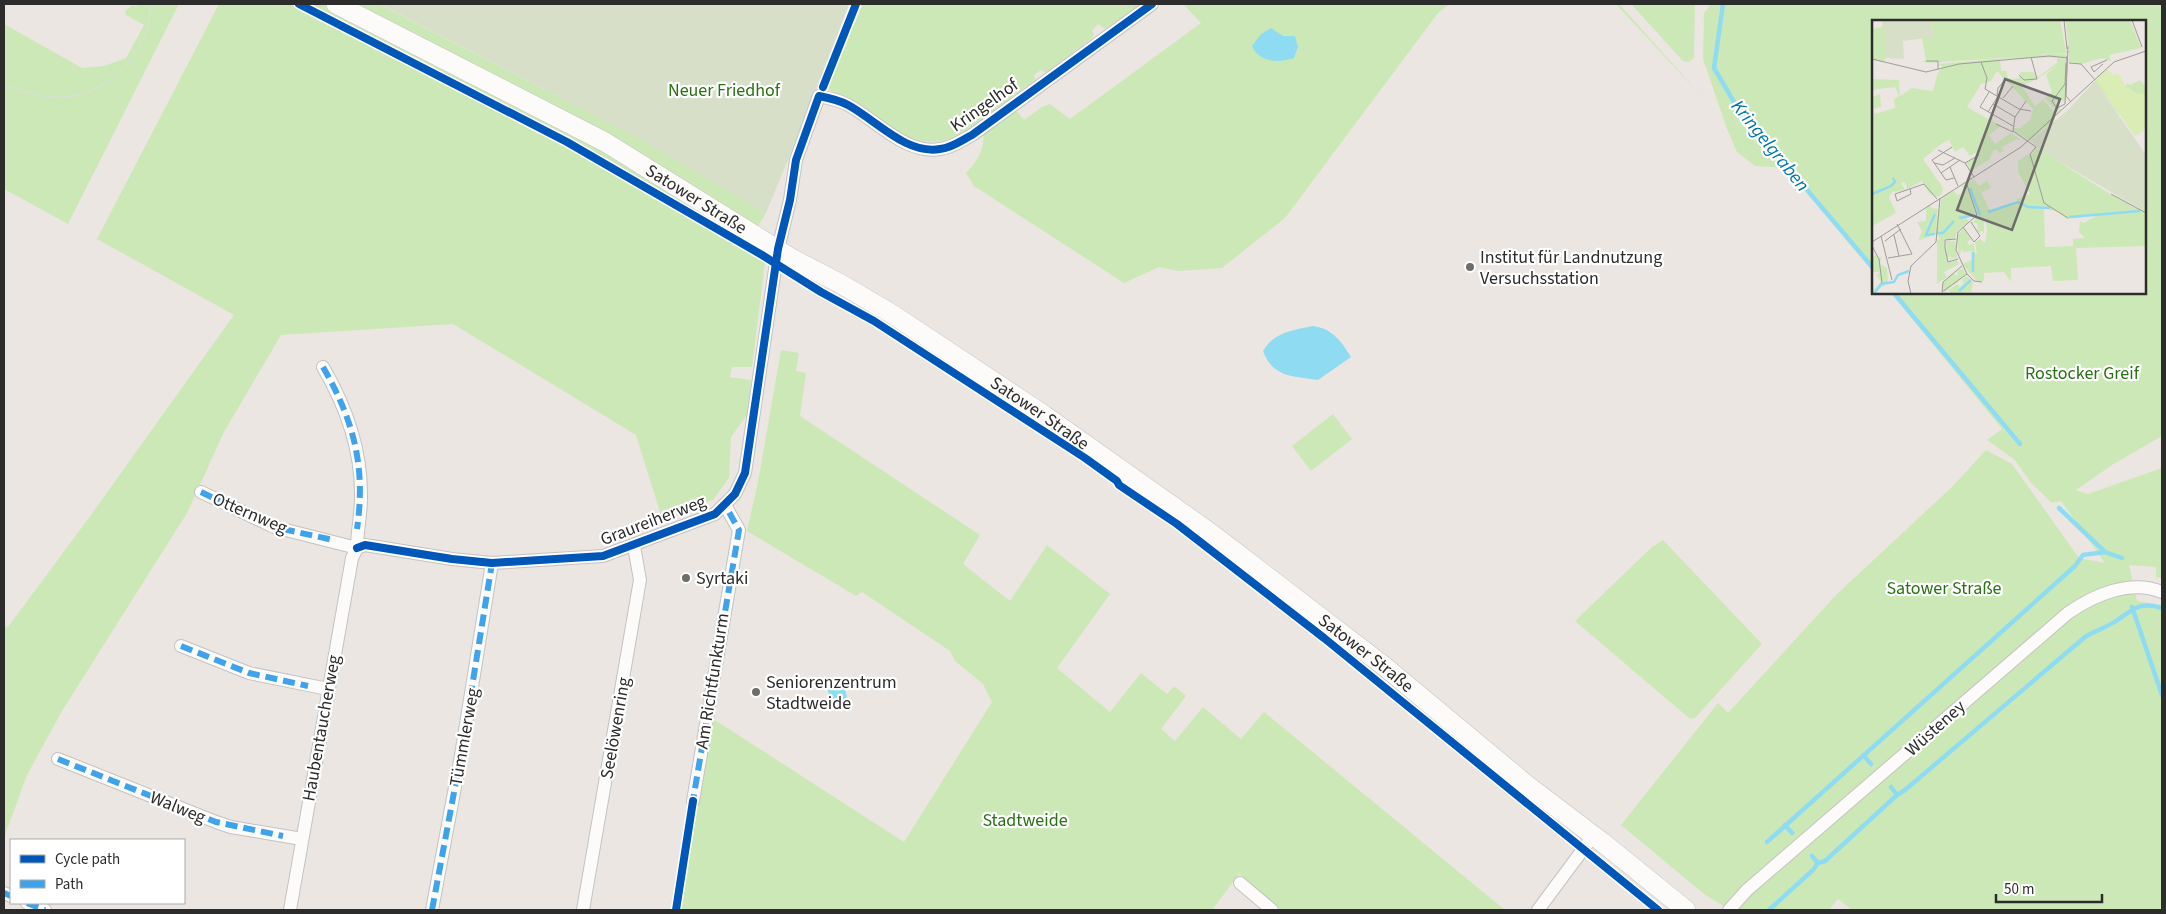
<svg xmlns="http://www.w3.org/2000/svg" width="2166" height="914" font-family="'Source Sans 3',sans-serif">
<rect width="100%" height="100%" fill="#ebe6e1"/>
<!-- green -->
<path fill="#cde8b7" d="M138,4H179L68,224L4,189V24L82,68L104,66L126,58L144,25L126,15L125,11L133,5L136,7Z
M219,4H379L635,136L766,213L745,248L765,262L752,367H732L730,377L751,380L749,412L731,437L729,478L713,500L661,515L636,435L453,324L281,335L224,432L187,513L62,711L27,775L4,838V625L8,627L91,515L234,315L97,239Z
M863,4H1143L1105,29L1098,24L1092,31L1094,34L1092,38L1046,73L1041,70L1034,75L1035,80L958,136C910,157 865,113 827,88Z
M1183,4H1450L1438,13L1285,218L1222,268L1178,271L1159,267L1124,283L974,186L966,173C978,160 985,150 983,132L1015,109L1024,120L1042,107L1050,104L1070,119L1201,23Z
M1616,4H1619L1705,100Z
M1631,4H1695L1694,58L1689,62L1683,61Z
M1711,4H2162V436L2112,465L2076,490L2088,494L2162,468V578L2156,577V567L2129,565L2137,601L2162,605V910H1852L1838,899L1829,910H1730L1704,894L1621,825L1718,703L1728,713L1836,595L1953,486L1986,450L2012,464L2079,558L2105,563L2061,501L2052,503L2031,483L2015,460L1987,440L2002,429L1891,293L2145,292V21H1874L1873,272L1786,168L1755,166L1737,152L1727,129L1703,59L1704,13Z
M781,350L799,353L796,371L806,373L800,416L980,535L963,564L1010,601L1047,545L1110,594L1057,668L1110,712L1141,673L1167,694L1174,686L1186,696L1161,729L1175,741L1203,707L1241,739L1264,712L1505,910H1282L1239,874L1212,910H681L711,720H715L904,842L992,702L983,684L955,661L950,651L862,592L856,596L747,531L758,482Z
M1333,414L1352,439L1311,471L1292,446Z
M1663,540L1762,644L1695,718L1690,719L1575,621L1652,547Z"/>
<!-- cemetery -->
<path fill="#d7dfc8" d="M380,4H849L811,104L766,213L635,136Z"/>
<!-- water -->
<path fill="#8fdcf2" d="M1271,28L1283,36H1295L1298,47L1294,58C1280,63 1259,63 1252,46L1261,34Z
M1313,326C1333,329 1341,341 1351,357L1318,380C1293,376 1273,378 1263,351C1274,332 1293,330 1313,326Z
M832,683L844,685L849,705L843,707L829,695L827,688Z"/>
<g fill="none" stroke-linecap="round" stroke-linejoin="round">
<!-- stream -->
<path stroke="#8fdcf2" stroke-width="4.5" d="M1723,4L1714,68L1737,107L1874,269
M1893,292L2020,444
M2059,508L2105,552L2122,558
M2132,607L2162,695
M1864,756L1871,764
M1891,787L1897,795
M1785,825L1792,833
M1767,842L2075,566L2083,555L2105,552
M1812,856L1818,863
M1769,910L1813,870L1818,863L1825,861L1897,795L1905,790L2085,637C2095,631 2107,627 2116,621C2134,609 2139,601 2162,608"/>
<!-- street casing -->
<g stroke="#c4c2c3" stroke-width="14">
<path id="street" d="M323,367C347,408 362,450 361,498C361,515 357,531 357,548
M201,492L274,527L357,548
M357,548L365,545L452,559L492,563L603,556L715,514L735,494L745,473L778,249L790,200L796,160L819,96C829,98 839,100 848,105C876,120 906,155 940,149C952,148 962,140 972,135L1152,4
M181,646L249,673L328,689
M58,759L216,822L231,827L302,839
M693,801L739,530L725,505
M1240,883L1272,910
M4,893L11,896
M27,903L45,910
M290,910L352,558L357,548
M432,910L461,755L492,563
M583,910L640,580L634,546
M1538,910L1593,836
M1729,910L1747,890L2068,613C2094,595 2130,579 2162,592"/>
</g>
<!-- secondary casing -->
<g stroke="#c4c2c3" stroke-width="20">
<g id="secondary">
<path id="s1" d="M336,4L605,142L793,259L841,284L892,314L1044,415L1212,534L1384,666L1527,785L1602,842L1686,910"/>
</g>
</g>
<!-- street -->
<use href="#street" stroke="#fcfbfa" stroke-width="12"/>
<!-- secondary -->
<use href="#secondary" stroke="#fcfbfa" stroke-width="19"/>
<!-- tram -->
<path stroke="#dedee0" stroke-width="1" d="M4,84C20,89 35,96 52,97C103,101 152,55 150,4"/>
<!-- quiet -->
<path stroke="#3ea3eb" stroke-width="6" stroke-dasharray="12 6" stroke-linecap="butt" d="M323,367C354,421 366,467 357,529
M201,492L274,527L333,540
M181,646L249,673L308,686
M58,759L216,822L283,836
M692,806L739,530L725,505
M4,893L11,896
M27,903L45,910
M432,910L461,755L492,563"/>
<!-- cycleway casing -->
<g stroke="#fff" stroke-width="11">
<path id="cycleway" d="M299,4L567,142L762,255L821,292L874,321L1085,458L1117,481L1119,485L1177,524L1324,638L1658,910
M823,87L856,4
M357,548L365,545L452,559L492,563L603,556L715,514L735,494L745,473L778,249L790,200L796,160L819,96C829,98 839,100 848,105C876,120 906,155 940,149C952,148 962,140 972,135L1152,4
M676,910L693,801"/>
</g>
<!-- cycleway -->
<use href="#cycleway" stroke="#0057b8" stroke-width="8"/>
</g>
<!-- markers -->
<g fill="#6f6d6b" stroke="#fff" stroke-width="2">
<circle cx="1470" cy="267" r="5"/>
<circle cx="686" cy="578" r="5"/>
<circle cx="756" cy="692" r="5"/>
</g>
<g text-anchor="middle" stroke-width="4.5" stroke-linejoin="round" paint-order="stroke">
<!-- park labels -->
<g font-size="18" fill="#2a7114" stroke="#fff">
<text x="724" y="96">Neuer Friedhof</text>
<text x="2082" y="379">Rostocker Greif</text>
<text x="1944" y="594">Satower Straße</text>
<text x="1025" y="826">Stadtweide</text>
</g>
<!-- street labels -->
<g font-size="18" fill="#2c2c2c" stroke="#fff">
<text transform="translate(984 105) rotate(-35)" y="6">Kringelhof</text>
<text dy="6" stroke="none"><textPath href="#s1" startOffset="410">Satower Straße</textPath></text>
<text dy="6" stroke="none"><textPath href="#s1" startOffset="815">Satower Straße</textPath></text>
<text transform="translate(250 513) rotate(23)" y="6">Otternweg</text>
<text transform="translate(653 520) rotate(-21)" y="6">Graureiherweg</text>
<text dy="6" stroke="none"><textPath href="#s1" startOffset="1220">Satower Straße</textPath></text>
<text transform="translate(712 681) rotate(-81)" y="6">Am Richtfunkturm</text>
<text transform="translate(321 728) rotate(-80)" y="6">Haubentaucherweg</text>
<text transform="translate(615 728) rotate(-80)" y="6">Seelöwenring</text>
<text transform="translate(1935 728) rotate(-42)" y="6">Wüsteney</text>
<text transform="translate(464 737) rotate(-80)" y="6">Tümmlerweg</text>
<text transform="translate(178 807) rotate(22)" y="6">Walweg</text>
</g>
<!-- poi labels -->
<g font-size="18" fill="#2c2c2c" stroke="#fff" text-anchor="start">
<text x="1480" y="263">Institut für Landnutzung<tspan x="1480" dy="21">Versuchsstation</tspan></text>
<text x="696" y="584">Syrtaki</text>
<text x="766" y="688">Seniorenzentrum<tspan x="766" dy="21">Stadtweide</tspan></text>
</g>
<!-- water labels -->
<g font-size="19" font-style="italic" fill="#0176ab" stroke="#fff">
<text transform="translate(1771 145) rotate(51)" y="7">Kringelgraben</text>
</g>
</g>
<!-- overview -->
<g transform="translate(1872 20)">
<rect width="274" height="274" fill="#ebe6e1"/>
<path d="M10,0L14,17V38L12,42L0,40V9L10,7ZM59,0H188L194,31H197L194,0H258L269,28L237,35L239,41L229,38L210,44L197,42V33L55,43L48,41H54L50,18L62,17ZM176,34H194V37L128,39L129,51H134L136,58L141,59L150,57L147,53L150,52H161L166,57L185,43V38L194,39L193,83L187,78L182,84L189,90L186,92L173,78L180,72L174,55L184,46L165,59L150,66L163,86L171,80L184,94L183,99L158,121L142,111V108H148L158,100L161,89L125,51L119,61L109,64L95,87L129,106L117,115L123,124L139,113L149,120L145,119L130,127L132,131L127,133L124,129L121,131L117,140L99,151L94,143L107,135L105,132L98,136L91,127L83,132L77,120L69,124L51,139L71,168L70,174L65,177L57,173L50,161L35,169L33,162L29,163L33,170L20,172L17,177L24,193L0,206V77L8,74L9,87L1,89L3,94L23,88L22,79L27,76L23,67L0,70V59L27,60L28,76L40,68L61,71L66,52L71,47L66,44ZM234,50L233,69L267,75L254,67L255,63L258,65L268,60L274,68V74L248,95L223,61ZM164,127L238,174L264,188H274V226L204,228L206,260L181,261L179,246L139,248V262L132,252L112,253V261H105L90,244L100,240L101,231L91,232L90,229L87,236L85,217L91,208L99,219L95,222L97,225L102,223L103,233L105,234L103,222L108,219L113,223L115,209L112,195V214L110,211L106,213L105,203H100L106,196H97L94,198L97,202L85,211L83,218L72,220L76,243L85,240L87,244L72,252L75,257L65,264V221L68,219L64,214L46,221L50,211L45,202L54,201V187L58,184L59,188L66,189L64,207L70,177L82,171L86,175L93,171L90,166L102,159L107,166L115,161L119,168L110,172L107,168L118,191L147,181L144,180L158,174L146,152V141L156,134L159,136ZM172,188L186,192L195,199L224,196L212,203L208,201L207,212L213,218L201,219V226L173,227ZM74,221H83L85,238L76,239L80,237H75ZM4,234L8,238L10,236L8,244L15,248L16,263L0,274V267L2,269L10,262L4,255L8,252H0V238ZM91,249L94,254L82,265L79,262L80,266L72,273L70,264L81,253L85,256L86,250ZM95,256L101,262L99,272L79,274L77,270L85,264L88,267L92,263L90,260Z" fill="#cde8b7" fill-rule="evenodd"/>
<path d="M10,0H59L62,17L31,21L32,39L14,38V17ZM223,61L274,135V188L270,190L171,132L158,121L195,91Z" fill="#d7dfc8"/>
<path d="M235,49L241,55L246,53L254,67L265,74H274V109L263,116L224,60Z" fill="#d9edb4"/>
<path fill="none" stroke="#8fdcf2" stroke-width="2.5" d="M98,168L108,195M0,174L19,166L23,162L21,158M116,192L146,182L156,187L178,188M197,197L268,191M87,198L103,195M65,213H71L82,201M63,214L54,215L63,194M101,232V252M87,271L99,260M2,274L9,264L22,262L26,255L37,251"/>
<path fill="none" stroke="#9f9c99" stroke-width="1" d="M192,0L195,29M260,0L270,27M196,26L194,76L199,82M0,39L54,52L87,44L177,36L196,38M54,41H66V49M109,42L115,58L113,69L147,89L159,91M194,43L193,64L180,81L185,88L193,84L195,36M197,43L209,44L223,60M231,44L222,52L219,47L235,40M147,55L152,60L165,59L159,37M117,72L108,87L141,106M125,76L126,68L134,59M131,78L141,66M154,81L143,97L141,111L164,127L158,134L172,183L196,198M121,84L143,97M116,92L126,76M124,104L141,112M80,127L60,140L74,160L82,158M66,130L93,143M62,143L71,145L83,138M93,143L102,157M93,143L107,135M78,147L86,166M69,153L88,140M94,162L105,195L86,212L84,230L95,254L102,261L110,262M38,169L39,174L25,181L23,174L52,164L65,179M239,174L274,193M99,202L108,216L102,222M91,207L102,222M22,215L27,236M9,216L20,260M84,219L73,220V228L76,242L86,239M13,221L29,209M0,222L149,127L242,42L274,31M0,226L7,239L10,263M16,238L40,234L25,204M90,246L71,262L70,272L95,254M39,274L36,261L39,246L64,222L68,178"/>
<path fill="#6f6d6b" fill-opacity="0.15" stroke="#6f6d6b" stroke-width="2.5" d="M133,59L188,79L140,210L85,190Z"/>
<rect width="274" height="274" fill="none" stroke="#2c2c2c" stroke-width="2.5"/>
</g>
<!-- border -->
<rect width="2166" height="914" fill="none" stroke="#2c2c2c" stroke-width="10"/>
<!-- legend -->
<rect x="10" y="839" width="175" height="65" fill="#ffffff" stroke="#ababab"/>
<rect x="20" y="855" width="25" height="8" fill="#0057b8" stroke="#ababab"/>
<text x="55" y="864" font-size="15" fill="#2c2c2c">Cycle path</text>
<rect x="20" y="880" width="25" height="8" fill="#3ea3eb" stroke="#ababab"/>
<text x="55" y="889" font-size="15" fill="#2c2c2c">Path</text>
<!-- scale -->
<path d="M1996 894v8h106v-8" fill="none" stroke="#2c2c2c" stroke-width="2.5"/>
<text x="2004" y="894" font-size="15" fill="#2c2c2c" stroke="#ffffff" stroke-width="4" paint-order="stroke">50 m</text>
</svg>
